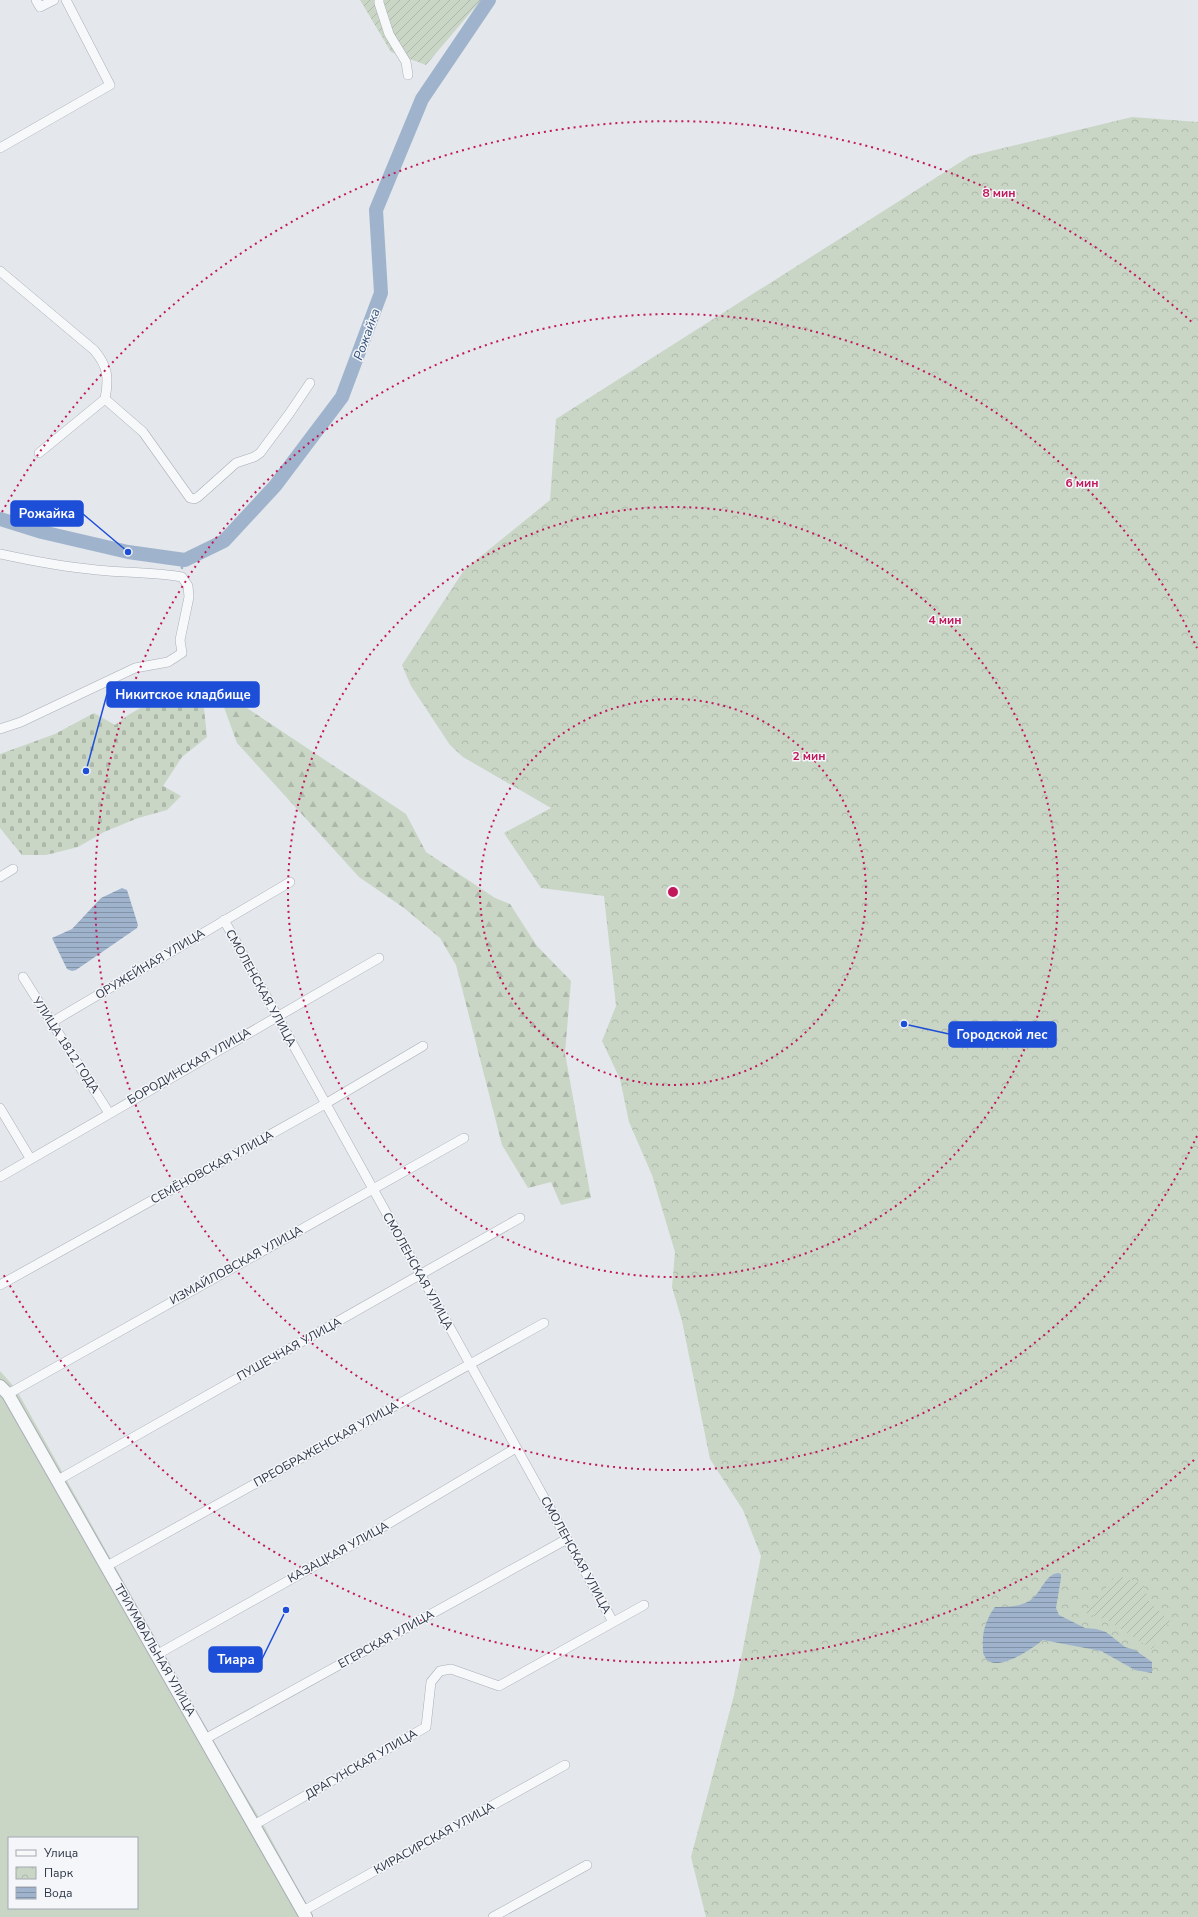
<svg xmlns="http://www.w3.org/2000/svg" width="1198" height="1917" font-family="'Nunito Sans',sans-serif">
<defs>
<pattern id="forest-firs" width="22" height="20" patternUnits="userSpaceOnUse"><rect width="22" height="20" fill="#c9d6c5"/><path d="M5 1l3.5 6h-7zM16 11l3.5 6h-7z" fill="#adb8ab"/></pattern>
<pattern id="cemetery-stones" width="16" height="16" patternUnits="userSpaceOnUse"><rect width="16" height="16" fill="#c9d6c5"/><path d="M2 7V4a2 2 0 0 1 4 0v3zM10 15v-3a2 2 0 0 1 4 0v3z" fill="#adb8ab"/></pattern>
<pattern id="park-crowns" width="20" height="18" patternUnits="userSpaceOnUse"><rect width="20" height="18" fill="#c9d6c5"/><path d="M2 6a3 3 0 1 1 6 0M12 15a3 3 0 1 1 6 0" fill="none" stroke="#adb8ab"/></pattern>
<pattern id="garden-furrows" width="10" height="10" patternUnits="userSpaceOnUse"><rect width="10" height="10" fill="#c9d6c5"/><path d="M-1 1l2-2M0 10L10 0M9 11l2-2" fill="none" stroke="#adb8ab"/></pattern>
<pattern id="water-rules" width="6" height="5" patternUnits="userSpaceOnUse"><rect width="6" height="5" fill="#9fb4cc"/><path d="M0 2.5h6" fill="none" stroke="#8293a7"/></pattern>
</defs>
<rect width="100%" height="100%" fill="#e4e7ec"/>
<!-- grass -->
<path fill="#c9d6c5" fill-rule="evenodd" d="M0,1371L16,1389L210,1737L263,1824L313,1917H0ZM9,1838H137V1908H9Z"/>
<!-- forest -->
<path fill="url(#forest-firs)" d="M217,688L406,814L426,852L495,898L510,904L537,946L571,981L565,1053L591,1198L561,1205L551,1182L528,1188L502,1145L456,965L440,938L404,908L359,877L237,743Z"/>
<!-- cemetery -->
<path fill="url(#cemetery-stones)" d="M194,688L204,708L207,737L182,757L163,786L181,796L167,810L138,818L104,832L78,847L46,855H22L0,828V754L55,734L94,713L115,725C140,705 163,696 194,688Z"/>
<!-- park -->
<path fill="url(#park-crowns)" d="M1132,117L1198,122V1917H706L691,1857L734,1695L761,1556L743,1510L710,1459L682,1321L672,1287L675,1252L652,1175L629,1122L620,1079L602,1041L616,1006L604,896L541,888L504,833L551,808L463,757L450,745L411,686L402,665L464,570L550,500L556,419L970,156Z"/>
<!-- garden -->
<path fill="url(#garden-furrows)" d="M360,0H481L426,65L391,52Z
M1116,1575L1143,1584L1149,1601L1170,1621L1152,1649L1109,1621L1086,1613Z"/>
<!-- water -->
<path fill="url(#water-rules)" d="M122,888L127,890L138,925L137,928L76,970L72,971L67,969L52,938L72,929L101,898Z
M1058,1573L1061,1574V1578L1056,1608L1059,1615L1085,1628L1096,1629L1106,1632L1125,1647L1135,1650L1152,1662V1673L1135,1670L1101,1651L1043,1640C1033,1648 995,1675 985,1657C982,1653 983,1647 983,1642C982,1631 988,1616 995,1607C1007,1607 1022,1607 1032,1599C1041,1592 1046,1574 1058,1573Z"/>
<g fill="none" stroke-linecap="round" stroke-linejoin="round">
<!-- stream -->
<path stroke="#9fb4cc" stroke-width="2.5" d="M182,568V564L185,560"/>
<!-- river -->
<path stroke="#9fb4cc" stroke-width="14" d="M0,519L42,532L128,552L185,560L224,541L275,486L342,397L381,293L376,210L422,99L489,0"/>
<!-- minor casing -->
<g stroke="#a9aeb7" stroke-width="10">
<path id="minor" d="M36,0L40,7L54,0
M379,0V3L389,34L406,62L408,75
M0,148L110,85L66,0
M0,271L94,350C108,366 109,378 105,399L39,453
M105,399L143,432L190,498L194,499L198,497L236,463L254,457L260,453L289,414L310,383
M0,554C32,561 64,567 97,570C125,573 154,572 182,577L188,586L189,597L180,640L182,653L168,662L135,668L21,722L0,729
M0,877L13,869
M224,920L613,1622
M23,977L109,1113
M52,1022L290,882
M0,1108L30,1158
M0,1177L379,958
M0,1285L325,1104L423,1046
M8,1394L464,1138
M58,1480L520,1218
M107,1566L544,1323
M158,1654L366,1537L516,1448
M205,1739L567,1539
M254,1825L426,1727L431,1682L440,1671L451,1669L499,1686L644,1605
M303,1911L565,1765
M493,1917L587,1865"/>
</g>
<!-- tertiary casing -->
<g stroke="#a9aeb7" stroke-width="14">
<path id="tertiary" d="M0,1386L8,1394L306,1917"/>
</g>
<!-- minor -->
<use href="#minor" stroke="#f7f8fa" stroke-width="9"/>
<!-- tertiary -->
<use href="#tertiary" stroke="#f7f8fa" stroke-width="12"/>
</g>
<!-- distance rings -->
<g fill="none" stroke="#c2185b" stroke-width="2" stroke-dasharray="2 4">
<circle cx="673" cy="892" r="193"/>
<circle cx="673" cy="892" r="385"/>
<path d="M1197 1136A578 578 0 1 1 1197 648"/>
<path d="M1194 1460A771 771 0 0 1 2 1272M2 512A771 771 0 0 1 1194 324"/>
</g>
<g text-anchor="middle" stroke-width="3" stroke-linejoin="round" paint-order="stroke">
<!-- street labels -->
<g font-size="12" fill="#2b3445" stroke="#f4f6f9">
<text transform="translate(150 964) rotate(-31)" y="4">ОРУЖЕЙНАЯ УЛИЦА</text>
<text transform="translate(261 988) rotate(61)" y="4">СМОЛЕНСКАЯ УЛИЦА</text>
<text transform="translate(66 1045) rotate(57)" y="4">УЛИЦА 1812 ГОДА</text>
<text transform="translate(189 1066) rotate(-30)" y="4">БОРОДИНСКАЯ УЛИЦА</text>
<text transform="translate(212 1167) rotate(-29)" y="4">СЕМЁНОВСКАЯ УЛИЦА</text>
<text transform="translate(236 1265) rotate(-29)" y="4">ИЗМАЙЛОВСКАЯ УЛИЦА</text>
<text transform="translate(418 1271) rotate(61)" y="4">СМОЛЕНСКАЯ УЛИЦА</text>
<text transform="translate(289 1349) rotate(-29)" y="4">ПУШЕЧНАЯ УЛИЦА</text>
<text transform="translate(326 1444) rotate(-29)" y="4">ПРЕОБРАЖЕНСКАЯ УЛИЦА</text>
<text transform="translate(338 1552) rotate(-29)" y="4">КАЗАЦКАЯ УЛИЦА</text>
<text transform="translate(576 1555) rotate(61)" y="4">СМОЛЕНСКАЯ УЛИЦА</text>
<text transform="translate(386 1639) rotate(-29)" y="4">ЕГЕРСКАЯ УЛИЦА</text>
<text transform="translate(155 1650) rotate(60)" y="4">ТРИУМФАЛЬНАЯ УЛИЦА</text>
<text transform="translate(361 1764) rotate(-30)" y="4">ДРАГУНСКАЯ УЛИЦА</text>
<text transform="translate(434 1838) rotate(-29)" y="4">КИРАСИРСКАЯ УЛИЦА</text>
</g>
<!-- water labels -->
<g font-size="13" font-style="italic" fill="#34527a" stroke="#f4f6f9">
<text transform="translate(366 334) rotate(-70)" y="5">Рожайка</text>
</g>
</g>
<circle cx="673" cy="892" r="6" fill="#c2185b" stroke="#f4f6f9" stroke-width="2"/>
<g font-size="12" text-anchor="middle" font-weight="bold" fill="#c2185b" stroke="#f4f6f9" stroke-width="3" stroke-linejoin="round" paint-order="stroke">
<text x="999" y="197">8 мин</text>
<text x="1082" y="487">6 мин</text>
<text x="945" y="624">4 мин</text>
<text x="809" y="760">2 мин</text>
</g>
<!-- callouts -->
<path fill="none" stroke="#1d4ed8" stroke-width="1.5" d="M128 552L83 514M86 771L107 694M904 1024L949 1034M286 1610L262 1659"/>
<g fill="#1d4ed8" stroke="#f4f6f9" stroke-width="1.5">
<circle cx="128" cy="552" r="4"/>
<circle cx="86" cy="771" r="4"/>
<circle cx="904" cy="1024" r="4"/>
<circle cx="286" cy="1610" r="4"/>
</g>
<g fill="#1d4ed8" stroke="#1d4ed8" stroke-width="1.5">
<rect x="11" y="501" width="72" height="25" rx="4"/>
<rect x="107" y="682" width="152" height="25" rx="4"/>
<rect x="949" y="1022" width="107" height="25" rx="4"/>
<rect x="209" y="1647" width="53" height="25" rx="4"/>
</g>
<g font-size="13" text-anchor="middle" font-weight="bold" fill="#fff">
<text x="47" y="518">Рожайка</text>
<text x="183" y="699">Никитское кладбище</text>
<text x="1002" y="1039">Городской лес</text>
<text x="236" y="1664">Тиара</text>
</g>
<!-- legend -->
<rect x="8" y="1837" width="130" height="72" fill="#f4f6f9" stroke="#a4a8b1"/>
<rect x="16" y="1850" width="20" height="6" fill="#f7f8fa" stroke="#a4a8b1"/>
<text x="44" y="1857" font-size="12" fill="#2b3445">Улица</text>
<rect x="16" y="1867" width="20" height="12" fill="url(#park-crowns)" stroke="#a4a8b1"/>
<text x="44" y="1877" font-size="12" fill="#2b3445">Парк</text>
<rect x="16" y="1887" width="20" height="12" fill="url(#water-rules)" stroke="#a4a8b1"/>
<text x="44" y="1897" font-size="12" fill="#2b3445">Вода</text>
</svg>
